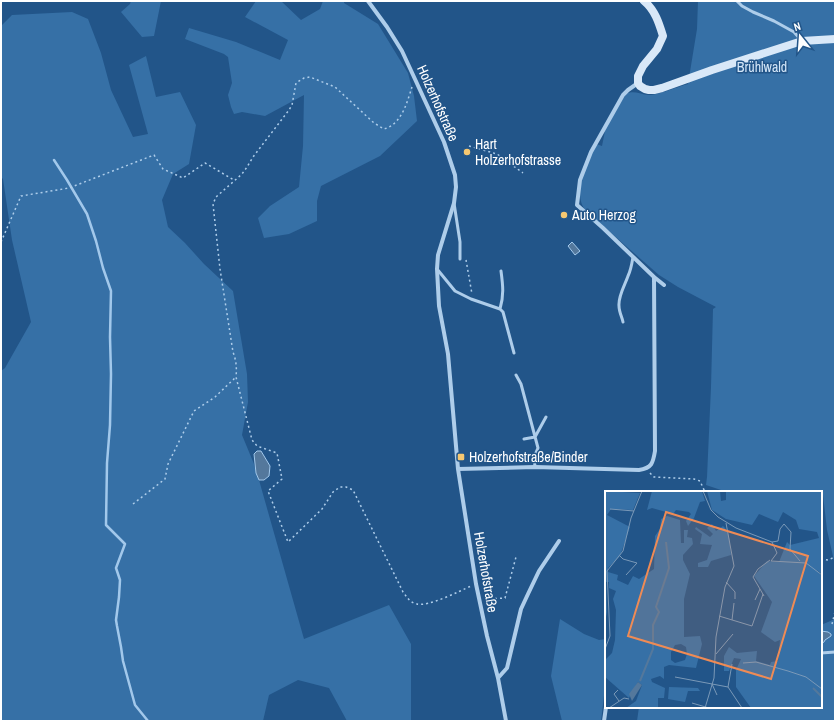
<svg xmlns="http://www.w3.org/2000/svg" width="836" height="722" font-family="'Archivo Narrow',sans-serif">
<rect width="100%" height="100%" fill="#225589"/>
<!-- green -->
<path fill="#3670a6" d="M131,1H161L154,36L142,37L121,12L130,4Z
M256,1H281L301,20L320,9L323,1H344V3L378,24L408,73L414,96L417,121L380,156L321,186L317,201V221L289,234L264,238L258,218L270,206L299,187L303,146L304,95L265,116L242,112L234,114L231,107L228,95L232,83L228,57L224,54L185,39L189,28L236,42L280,60L288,40L245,17Z
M698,1H835V565L827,530L823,495L821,496V492H727L706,485L707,477L711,387L713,309L716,307L678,287L659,275L586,211C571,193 588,162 596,144L602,146L606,126L626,94C633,90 639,94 648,95C655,96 680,86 688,84L697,29Z
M72,12L88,19L101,53L111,90L133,137L148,134L129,65L146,56L156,97L180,92L196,125L189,164L173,174L162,200L168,227L185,243L204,264L233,291L247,374L248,402L242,435L254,464L256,473L259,480L304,639L389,605L411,644V721H347L329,688L298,680L269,695L263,721H1V371L5,368L31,322L12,240L3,179L1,177V26L12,15Z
M560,619L584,634L599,640L606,639V679L601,721H562L551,676Z
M835,619V721H637L639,707H821V644L824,642L822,631H821V625Z"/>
<!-- water -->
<path fill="#54789c" stroke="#a2c8eb" d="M572,242L580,251L575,255L568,246Z
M257,451H261L270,466L269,476L264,480H259L256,473L254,454Z
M821,631L828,632L831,634V636L825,640L824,642L821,644Z"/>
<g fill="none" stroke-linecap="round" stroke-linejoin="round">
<!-- stream -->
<path stroke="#a2c8eb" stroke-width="2.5" d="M54,160L67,180L87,214L96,241L103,268L111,291L110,337L111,374L110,425L107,463L106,525L125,544L116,568L120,580L119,597L116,620L117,626L121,647L123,661L135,705L148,721"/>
<!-- path -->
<path stroke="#aecdea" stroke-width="1.5" stroke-dasharray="2 3" stroke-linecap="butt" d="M412,87C407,102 402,124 384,129L374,123L335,87L310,77L304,78L296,83L292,105L289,110L253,157L247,167L242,174L216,197L213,204L220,269L233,352C236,360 237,367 236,377L252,440L257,446L277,453L282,479L268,491L288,542L322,509L333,492L340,487H346L353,490L403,592C407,597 410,603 417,604C428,607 460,591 471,586
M469,146L497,154L523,173
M1,242L21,196L69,188L154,155L163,169L183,178L205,163L234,180
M466,260L472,294
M650,473L654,477L694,479L700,481L705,492
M133,504L165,479L168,464L194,411L215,397L236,377
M821,559L828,560L835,557
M485,599L505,598L516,557
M832,624L835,612V604"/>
<!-- lane -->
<path stroke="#aecdea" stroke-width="3" d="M737,1L742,6L753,12L774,21L794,32L801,40
M454,203L460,242V259
M437,269L455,291L471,299L500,309L503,312L514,353
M500,309C504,295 503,286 501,271
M623,322C622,317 619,312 619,306C618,296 625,285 628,276C631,270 632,263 633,257
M516,375L521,384L538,448L534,457L535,467
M524,439L535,437L546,417
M821,653L835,652"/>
<!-- street -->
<path stroke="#aecdea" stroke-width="4" d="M368,1L387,27L402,51L444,142L455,175L456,187L454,203L438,255L437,269L439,306L448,354L458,469L476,584L487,636L498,678L506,721
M638,83L628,90L623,95L591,152L580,180L577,205L603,228L654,277L664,285
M458,469L535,467L639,470C652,468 653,463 655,451L654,277
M498,678L507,668L521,609L528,594L539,571L559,541
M604,721L606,707"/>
<!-- secondary -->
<path stroke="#d9e8f8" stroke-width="8" d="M644,1C655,10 659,23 663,36L657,49L643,66L638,76V83L640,86L645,89L649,90H654L662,88L712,70L802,41L835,39"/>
</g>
<!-- markers -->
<g fill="#f6c871" stroke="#225589" stroke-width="1.5">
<circle cx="467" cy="152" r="4"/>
<circle cx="564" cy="215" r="4"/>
<rect x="457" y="453" width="8" height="8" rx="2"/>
</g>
<g text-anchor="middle" stroke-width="3" stroke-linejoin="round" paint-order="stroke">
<!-- park labels -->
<g font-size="14" fill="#d3e6f8" stroke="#225589">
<text x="762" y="72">Brühlwald</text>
</g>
<!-- street labels -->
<g font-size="14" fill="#fff" stroke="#225589">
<text transform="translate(438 103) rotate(66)" y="5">Holzerhofstraße</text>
<text transform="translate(486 572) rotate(80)" y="5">Holzerhofstraße</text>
</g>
<!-- poi labels -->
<g font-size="14" fill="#fff" stroke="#225589" text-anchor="start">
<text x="475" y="149">Hart<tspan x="475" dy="16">Holzerhofstrasse</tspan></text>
<text x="572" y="220">Auto Herzog</text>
<text x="469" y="462">Holzerhofstraße/Binder</text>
</g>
</g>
<!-- overview -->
<g transform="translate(605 491)">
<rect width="217" height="217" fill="#225589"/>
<path d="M0,0L35,2L28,19L6,18L2,24L25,36L15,65L3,77V81L13,84L12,89L23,94L28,85L34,88L49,78L50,45L55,38L56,28L62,25L75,29L76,52H79V39H83L82,46L87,47L88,53L78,64V69L85,83L79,108V146L95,145L97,153L91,177L64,174L59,176V188L55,185L46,188L47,191L60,197L59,207H53V217H21L31,210L37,194L33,191L24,207L0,186V169L7,162L10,149L11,119L8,108L11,100L4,97V91H1L2,121L0,131ZM76,153L81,156L82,163L80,169L70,172L66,169V161L70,154ZM47,0H97L100,10L95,11L89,27L83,35L81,30L86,23L84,21L71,19L68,23L47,17L42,19ZM102,0H115L116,10L121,9V0H217V83L210,78L217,85V217H146L131,196V179L136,168L129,167L124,180H119V165L124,156L132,162L152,160L151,170L165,174L166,171L173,170L175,149L170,151L156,141L167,111L149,85L162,70L174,71L182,51L185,54L214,47L212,41L194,38L191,29L178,21L173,31L154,23L147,34L121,28L107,19ZM107,33L111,40L118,35L120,37L124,45L126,64L106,70L103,76H93V72L102,69L107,54L95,53L97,43L90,38L91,36L105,46L108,43L102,37ZM64,196L93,197L95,200H83L80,211L63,208Z" fill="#3670a6" fill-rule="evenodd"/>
<path d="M33,191L37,194L27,210L24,203Z" fill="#54789c"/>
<path fill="none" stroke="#54789c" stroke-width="2" d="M35,190L48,158V134L54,121L51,116L64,77L61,51M208,197L217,206"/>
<path fill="none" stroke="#7a99b8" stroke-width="1" d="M98,0L106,19L113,26L131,37L167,51L172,62L166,70L201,72L217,84M5,18L29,20M167,51L173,50L175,38L179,33L186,41L185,58L195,70M15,65L18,68L32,72L21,84M121,91L130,101V108M159,105L148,86L153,78L165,69M150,109L155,98M114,125L147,135L158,103M127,129L129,112M0,158L5,145L2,80L18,60L26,27L37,0M111,163L128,143M138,172L151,171L183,180L201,186L217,198M70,186L123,196L137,217M107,193L112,204M123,196L127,173M13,199L9,203L14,210M87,212L104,217M4,217L19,207L24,208M100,217L109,187L111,146L120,96L129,75L121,32"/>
<path fill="#ef8b55" fill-opacity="0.15" stroke="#ef8b55" stroke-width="2" d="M61,21L203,65L166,188L23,145Z"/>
<rect width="217" height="217" fill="none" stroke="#fff" stroke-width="2"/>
</g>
<!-- border -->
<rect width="836" height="722" fill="none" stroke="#ffffff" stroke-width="4"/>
<!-- north arrow -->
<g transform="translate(800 36) rotate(343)" stroke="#225589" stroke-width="3" paint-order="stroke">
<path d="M0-3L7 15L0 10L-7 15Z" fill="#ffffff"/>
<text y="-6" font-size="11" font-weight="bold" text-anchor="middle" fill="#ffffff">N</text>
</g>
</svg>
